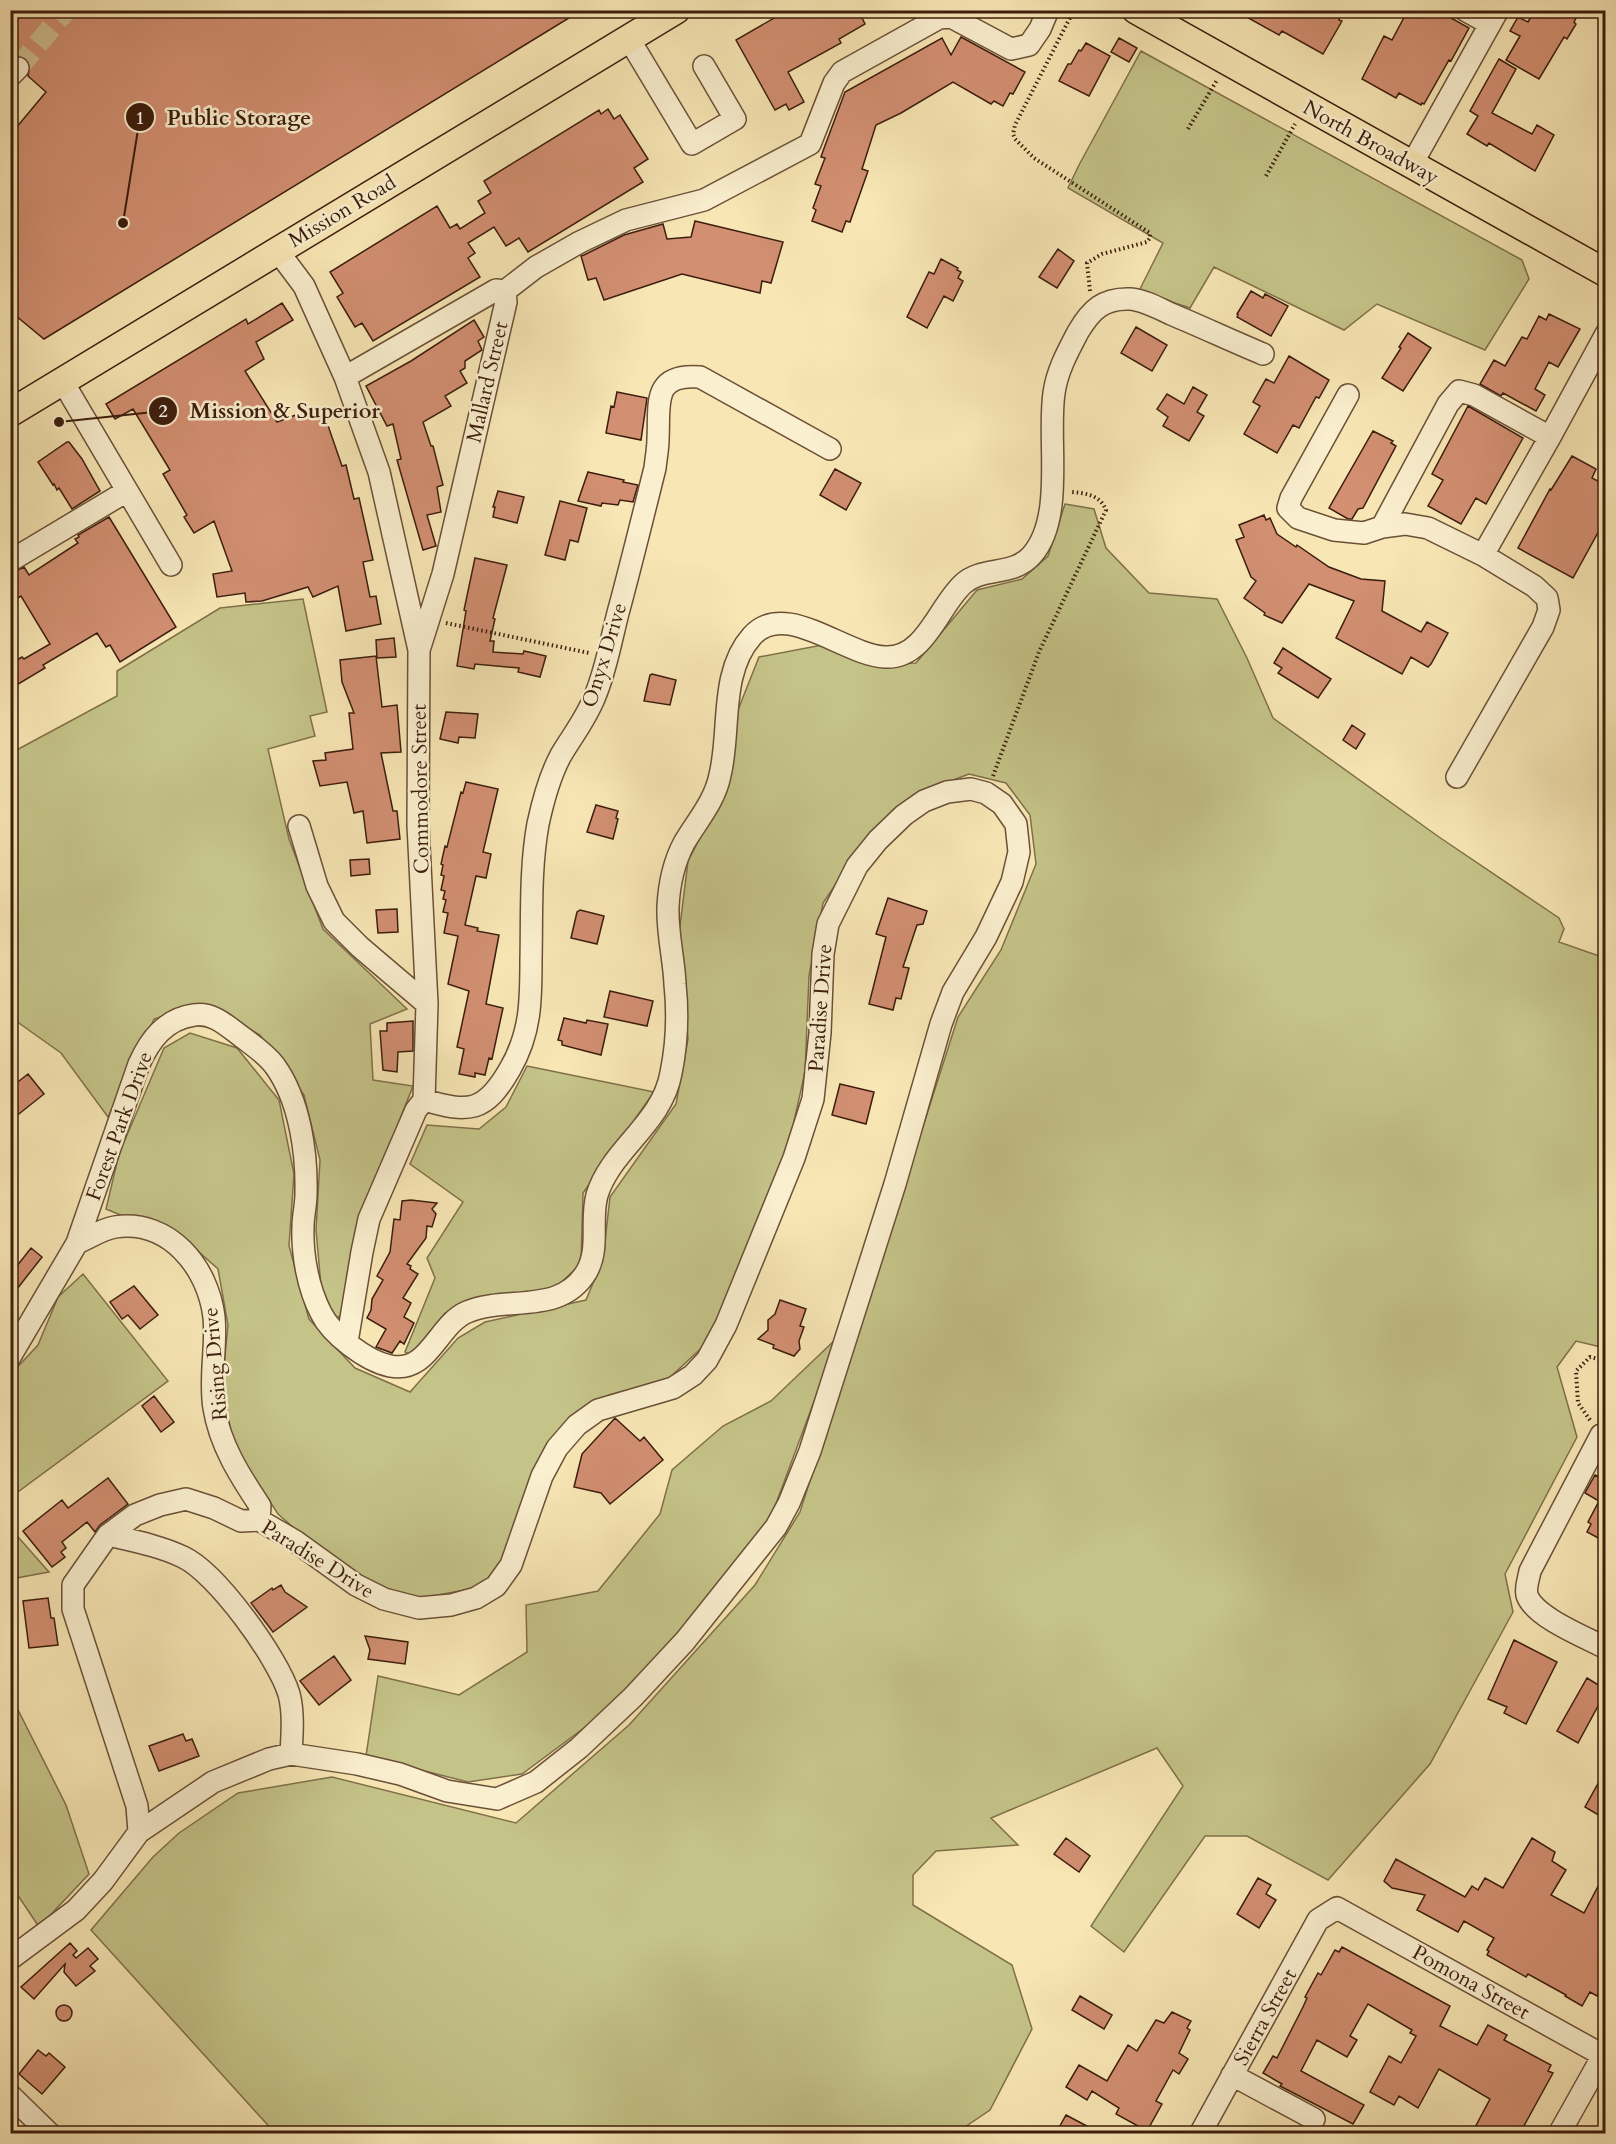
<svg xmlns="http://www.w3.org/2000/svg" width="1616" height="2144" font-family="Cardo,serif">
<rect width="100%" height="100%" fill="#f8e7b5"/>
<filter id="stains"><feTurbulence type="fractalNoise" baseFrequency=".00333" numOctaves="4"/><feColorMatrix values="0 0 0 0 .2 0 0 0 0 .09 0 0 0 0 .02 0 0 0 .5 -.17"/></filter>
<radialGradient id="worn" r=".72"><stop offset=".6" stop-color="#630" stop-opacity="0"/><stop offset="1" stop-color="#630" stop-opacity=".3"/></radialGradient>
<!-- green -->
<path fill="#c4c388" stroke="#80704a" stroke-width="1.5" d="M1141,51L1522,260L1529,279L1485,350L1377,304L1344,330L1214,267L1190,308L1139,291L1163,243L1068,188L1079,165Z
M1065,504L1094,509L1106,548L1149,593L1217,599L1247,658L1273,718L1439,837L1559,918L1564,929L1559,942L1605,958V1348L1576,1341L1557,1367L1577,1437L1505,1574L1513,1612L1430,1764L1328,1880L1247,1836H1205L1124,1952L1091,1926L1183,1786L1157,1748L991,1818L1018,1845L936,1851L913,1875V1905L1012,1965L1032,2029L990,2110L956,2133H275L91,1930L153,1857L179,1833L238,1793L332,1777L516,1823L629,1725L755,1585L800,1512L958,1017L1001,950L1036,864L1030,815L1006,783L969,774L913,795L862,845L823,903L809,976L805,1072L788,1148L709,1341L667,1380L609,1395L569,1417L536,1471L510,1551L482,1587L410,1600L337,1566L278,1514L234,1446L222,1386L228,1325L218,1269L175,1231L135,1221L106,1209L119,1154L164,1048L190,1033L237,1048L279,1100L294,1174L289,1246L309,1319L355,1368L410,1392L458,1338L485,1322L586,1300L603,1259L610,1197L676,1104L688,1039L679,934L688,861L713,813L734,720L759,657L822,645L867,665L916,663L977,590L1022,579L1048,556Z
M303,599L327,712L310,716L315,736L268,749L289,839L323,929L407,1009L370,1024L373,1080L413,1086L362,1216L345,1313L335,1319L321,1286L316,1230L320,1160L304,1095L260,1035L204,1004L154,1019L108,1117L61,1053L16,1021L11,1014V753L117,696V671L220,608Z
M527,1066L654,1092L583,1193L581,1264L555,1288L465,1302L445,1313L411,1355L405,1352L435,1278L427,1258L463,1202L410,1164L427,1125L479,1129L506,1107Z
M83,1274L168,1381L11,1497V1374L38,1345L58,1297Z
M838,1337L771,1517L708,1604L596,1719L522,1774L468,1782L366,1756L378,1676L459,1695L527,1652L526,1605L598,1591L660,1514L672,1470L723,1426L771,1401Z
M11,1529L49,1572L11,1579Z
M10,1694L66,1805L89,1874L39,1927L11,1885Z"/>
<!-- building -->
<path fill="#d28f72" stroke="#3c1d0d" stroke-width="1.5" d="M22,10H582L44,339L10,311V135L46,92L28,76L30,65L27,59L21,56L10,58V24Z
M788,10H858L865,24L839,39L841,43L788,72L804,102L789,110L786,104L775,110L736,40Z
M1234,10H1344L1339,20L1342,21L1323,54L1282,31L1279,35Z
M1408,10H1437L1469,28L1451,61L1449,60L1424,104L1422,103L1421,105L1399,93L1396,98L1362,79L1384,36L1392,40Z
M1535,10H1580L1574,22L1576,24L1567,39L1564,37L1539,79L1506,60L1520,36L1510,31L1518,17L1528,22Z
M961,37L1025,72L1013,94L1010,93L1003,106L994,101L991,104L953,82L901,113L876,125L862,169L868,171L850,222L846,221L842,232L812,221L816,210L813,208L821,186L815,184L825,158L821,157L823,151L845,92L942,38L951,55Z
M1119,38L1137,48L1129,62L1111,52Z
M1086,43L1110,56L1089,96L1059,81L1068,64H1071L1079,50L1081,51Z
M1499,59L1516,69L1492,113L1532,134L1537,125L1554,135L1535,171L1489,143L1487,146L1467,134L1478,116L1470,111Z
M608,109L614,119L620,115L648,159L634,168L643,182L528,252L519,238L506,246L494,227L468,243L475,253L468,258L480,277L373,341L362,323L355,327L337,297L343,293L330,272L437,206L450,228L457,224L460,229L485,213L478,201L491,193L484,181L599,110L601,114Z
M695,221L783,242L771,283L762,281L760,293L682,274L604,300L596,278L588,280L581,256L584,255L624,235L663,224L667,239L691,237Z
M1058,249L1074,261L1057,288L1039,277Z
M941,259L958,268L957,270L961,272L958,278L963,281L953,301L944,296L927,328L907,317L929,272L934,274Z
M1251,291L1263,298L1265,294L1288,306L1271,336L1237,317L1238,315L1237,314Z
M282,303L293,320L256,342L264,359L245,371L277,422L317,407L319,413L323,411L342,466L346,465L354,499L359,498L373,560L363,562L370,597L376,596L381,624L346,631L338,586L313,597L308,587L262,601L246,602L245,593L217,597L213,574L232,571L214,521L194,533L184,517L187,515L163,474L170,470L133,409L115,419L106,404L246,319L248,324Z
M1549,314L1580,329L1558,367L1549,362L1535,389L1545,395L1536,411L1503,393L1501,396L1480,384L1494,360L1505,366L1522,337L1527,339L1539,316L1546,320Z
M474,320L484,337L478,341L482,350L465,361V368L460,371L467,383L445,396L451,406L423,422L431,446H433L443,485L437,487L441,512L427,515L436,546L423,550L397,460L401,459L393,424L387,426L366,386L411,361Z
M1136,327L1167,345L1152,371L1121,353Z
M1408,333L1431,348L1403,391L1382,378L1401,348L1399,347Z
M1289,356L1329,380L1319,398L1316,397L1299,428L1293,425L1277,453L1244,434L1260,406L1253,402L1266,379L1274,383Z
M1193,387L1207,395L1197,412L1204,416L1189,441L1163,426L1168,417L1157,409L1167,394L1184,404Z
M617,392L647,398L641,440L606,433L611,406L614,407Z
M1468,406L1523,438L1486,504L1476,498L1461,524L1428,506L1443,480L1432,474Z
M1373,431L1393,441L1391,443L1396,446L1363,508L1358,509L1352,519H1348L1329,508Z
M67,442H69L82,459L100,491L72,509L59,488L57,490L54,484L53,485L38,462Z
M1572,456L1596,469L1592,478L1605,485V533L1600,529L1573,578L1518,548L1550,489L1551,490Z
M835,469L861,483L846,510L820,495Z
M588,472L624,480L623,482L638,485L633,502L620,500L618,505L602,503L601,506L578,501Z
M498,491L524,497L517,523L493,517L495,507H493Z
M560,501L587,508L578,542L570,540L565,560L545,555Z
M1264,515L1266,520L1270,518L1277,534L1296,547L1297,545L1329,567L1361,579L1385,581L1382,611L1421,632L1427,622L1448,633L1431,664L1428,667L1411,657L1402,674L1336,638L1354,601L1309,584L1282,623L1264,615L1265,613L1244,598L1256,581L1251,577L1236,540L1244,537L1239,525Z
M109,517L176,627L120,662L110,645L106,647L97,633L43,665L45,668L10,689V664L22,657L24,659L50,644L21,596L10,603V574L24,567L29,575L78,543L75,539L79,537L78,535Z
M475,558L507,565L493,618L495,619L490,641H494L493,652L523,654L524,651L546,656L540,677L518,672L519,668L475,664L474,669L457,666L466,611L464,610Z
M394,638L396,657L377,658L376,640Z
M1283,648L1331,679L1318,698L1278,673L1282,668L1274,663Z
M376,656L382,707L397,705L401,752L381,753L393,811H397L400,839L367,843L363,811L354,813L347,782L320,786L313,761L326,760L325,753L353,749L349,713H354L342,682L340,660Z
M652,674L676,680L670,705L644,701L650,675Z
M446,712L478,714L475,738L459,737L458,743L440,739Z
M1352,725L1365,734L1356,749L1343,740Z
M466,782L498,789L483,852L491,854L486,878L476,876L465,925L478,928L477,931L499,935L486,1004L503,1008L492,1059L489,1058L485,1075L475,1073V1077L459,1074L464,1049L457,1047L469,991L448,984L458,936L444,933L448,913L443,912L446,900L443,899L445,891L441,890L444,876L441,875L443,865L441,864L445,846L447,847L461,792L463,793Z
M596,805L618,811L616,818L618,819L613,839L587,832Z
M369,859L370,874L351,876L350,860Z
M888,898L927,911L923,924L917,925L903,967L909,968L901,999L896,998L893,1010L869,1004L886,937L876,934Z
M397,909L398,932L378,933L376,910Z
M580,910L604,916L597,944L571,938L577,912Z
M610,991L653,1001L647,1026L604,1017Z
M564,1018L586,1023L587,1020L608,1024L601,1055L562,1045V1041L558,1040Z
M413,1021V1051L398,1052L397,1072L383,1070L380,1031H387V1023Z
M28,1074L44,1094L10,1121V1088Z
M840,1084L874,1092L866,1124L832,1115Z
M411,1200L437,1203L432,1209L436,1214L432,1227L427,1226L426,1238L407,1264L411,1266L410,1269L418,1274L403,1298L411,1303L404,1317L414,1323L404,1344L400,1341L392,1353L376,1347L386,1329L367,1318L371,1310L372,1299L383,1280L377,1276L390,1252L394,1219L400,1220L402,1201Z
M31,1248L42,1257L10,1298V1261L17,1266Z
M134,1286L158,1315L140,1329L128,1315L122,1319L110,1302Z
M780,1300L806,1309L800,1326L804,1327L799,1341L800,1349L794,1356L773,1348L774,1345L758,1339L768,1330V1320L775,1314Z
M154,1396L174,1422L161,1432L142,1406Z
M615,1418L640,1441L644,1437L663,1460L610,1504L601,1493L574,1487L582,1454Z
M1595,1475L1605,1481V1540L1601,1537L1600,1539L1587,1532L1591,1524L1588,1522L1599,1501L1585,1493Z
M108,1478L128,1504L100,1525L95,1532L87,1522L62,1542L66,1548L61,1552L65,1557L52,1567L23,1531L62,1500L68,1508Z
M281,1585L285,1592L307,1607L273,1632L251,1603L272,1588L273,1590Z
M48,1598L51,1618H54L58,1645L29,1648L23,1601Z
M365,1636L408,1642L405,1664L368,1659L370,1650Z
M1514,1640L1557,1662L1526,1724L1504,1713L1507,1707L1488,1699Z
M334,1656L351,1680L319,1705L300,1681Z
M1587,1678L1605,1689V1693L1578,1743L1557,1731Z
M183,1734L186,1741L192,1739L199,1756L159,1771L149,1746Z
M1605,1771V1819L1585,1807Z
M1066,1838L1090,1856L1079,1872L1054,1854Z
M1532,1838L1555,1852L1552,1861L1566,1870L1551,1895L1584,1913L1605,1873V1981L1597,1996L1590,1992L1582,2006L1565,1996L1566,1995L1528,1974L1526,1977L1487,1955L1489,1951L1487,1950L1494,1938L1464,1921L1458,1932L1417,1910L1425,1895L1392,1888L1384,1881L1396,1859L1465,1897L1472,1886L1478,1890L1485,1878L1503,1888Z
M1258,1878L1271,1885L1266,1894L1276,1900L1259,1928L1237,1914Z
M70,1943L77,1951L73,1955L76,1958L88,1948L98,1959L90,1966L95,1971L76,1986L64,1972L65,1964L34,1999L21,1987Z
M1342,1947L1450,2006L1440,2026L1477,2045L1488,2025L1507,2035L1504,2040L1551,2065L1548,2071L1553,2073L1520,2133H1472L1490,2099L1439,2069L1418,2108L1399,2096L1394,2105L1370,2092L1389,2056L1401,2063L1416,2036L1410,2033L1412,2030L1368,2004L1350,2036L1357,2040L1347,2057L1317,2040L1301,2071L1364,2105L1353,2124L1280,2086L1282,2084L1263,2073L1273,2056L1277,2058L1303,2007L1307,1998L1305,1997L1318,1973L1321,1975L1335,1950L1339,1952Z
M1080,1996L1112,2015L1104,2029L1072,2010Z
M56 2013a8 8 0 1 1 16 0a8 8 0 1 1-16 0Z
M1172,2012L1191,2021L1187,2028L1190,2030L1179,2053L1188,2059L1179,2074L1173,2070L1156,2101L1162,2104L1147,2131L1116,2114L1119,2108L1092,2091L1087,2100L1066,2087L1079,2065L1107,2081L1128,2045L1137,2051L1156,2020L1164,2023Z
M38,2050L46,2056L49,2053L65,2067L42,2094L19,2074Z
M1066,2115L1100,2133H1056Z"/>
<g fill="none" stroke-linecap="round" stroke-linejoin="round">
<!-- minor-tunnel -->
<path stroke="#d2bf93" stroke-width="21" stroke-dasharray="21 10" stroke-linecap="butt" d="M18,68L66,10"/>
<!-- minor casing -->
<g stroke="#6b5037" stroke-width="24">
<path id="minor" d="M1465,10L1490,24
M629,39L692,144L735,119L704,66
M10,76L18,68
M1412,164L1498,10
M277,250L304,286L345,377L379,472L419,650L418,825L427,1004L424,1100L416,1110L369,1219L362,1252L347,1342
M505,291L536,267L580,242L626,220L704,200L810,144L834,83L842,72L939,18L951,17L1011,49L1029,45L1040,29L1048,10
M345,377L496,290L505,291L506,302L443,574L420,647
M63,382L171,565
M1348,395L1291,498L1288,508L1298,518L1334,530L1364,533L1382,527L1405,524L1428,528L1483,555L1534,586L1547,598L1549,610L1543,627L1457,777
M1382,527L1448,404L1459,391L1474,395L1550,437
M1483,555L1550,437L1606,334
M10,561L127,491
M299,826L317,886L334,921L360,947L427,1004
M424,1100C469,1113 485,1113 510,1069C531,1033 531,1000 531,960C532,915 530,868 538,824C543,801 550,775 561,755C573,735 587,717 595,696C606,670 611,640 618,613C631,565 643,516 655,468C656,458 658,449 658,439C660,405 651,373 700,377L830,449
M77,1243C89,1238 102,1229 115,1227C169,1219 208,1267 214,1317C217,1347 209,1378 214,1408C220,1445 240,1476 260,1506L259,1520
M10,1357L77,1243L139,1064C150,1040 165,1019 194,1015C213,1012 227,1026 242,1037C254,1046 266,1054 275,1066C300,1101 307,1153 306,1194C306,1205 303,1216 303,1227C302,1255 308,1288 321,1313C331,1334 366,1361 390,1366C429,1374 437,1325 467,1312C507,1295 561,1316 587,1271C600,1247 590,1220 597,1195C611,1149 662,1124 671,1073C677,1044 678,1013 675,984C674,959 667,933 668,907C669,885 674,862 684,843C697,821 715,801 720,775C731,731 719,673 752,636C785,599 844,655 885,657C925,659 938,607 963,584C982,566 1013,577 1032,555C1065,517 1047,440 1054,393C1057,371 1068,351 1078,332C1091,310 1103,298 1130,299C1144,300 1158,308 1171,314C1202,327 1232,341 1263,354
M1601,1435L1530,1571C1529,1578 1525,1587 1527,1595C1534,1617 1585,1637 1606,1648
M108,1535C134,1541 160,1546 183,1557C217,1573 278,1658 289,1694C294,1713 292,1735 291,1754
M10,1959L76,1910L103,1881L139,1832L213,1782L269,1759L291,1754L357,1764L400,1774L447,1791L497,1799L536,1782L579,1748L633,1697L685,1641L776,1527L789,1503L810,1451L895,1184L941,1024L953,992L986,937L1012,882L1019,852L1016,824L1002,804L986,793L971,789L947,792L924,801L904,815L878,840L857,866L828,924L823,954L820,1033L813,1099L794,1158L726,1325L707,1360L693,1375L673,1388L598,1410L577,1425L557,1448L542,1476L511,1565L496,1586L476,1598L451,1605L419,1608L384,1599L356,1585L295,1541L259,1520L241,1521L214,1508L186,1499L160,1505L135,1515L108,1535L73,1585V1609L137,1806L139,1832
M1232,2075L1314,2119
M10,2095L50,2134
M1200,2134L1318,1920L1337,1908L1606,2057
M1559,2134L1606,2050"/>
</g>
<!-- major casing -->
<g stroke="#3c1d0d" stroke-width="30">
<path id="major" d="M1136,10L1606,273
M10,413L676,10"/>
</g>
<!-- path -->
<path stroke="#3c1d0d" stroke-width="4" stroke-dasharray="1.5 3" stroke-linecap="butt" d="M1074,10L1015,125L1013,134L1015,139L1034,158L1150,233V238L1147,242L1102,254L1087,263L1090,291
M1188,129L1217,80
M1266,176L1295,124
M446,623L589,653
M993,776L1039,652L1106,510C1100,495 1086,493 1071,492
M1590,1420L1578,1403L1576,1371L1590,1357L1606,1361"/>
<!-- minor -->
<use href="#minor" stroke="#faefcf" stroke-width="21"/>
<!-- major -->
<use href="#major" stroke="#f8e7b5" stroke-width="27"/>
</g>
<g text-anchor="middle" stroke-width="5" stroke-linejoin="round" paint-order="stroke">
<!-- street labels -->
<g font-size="21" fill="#3c1d0d" stroke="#faefcf">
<text transform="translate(1371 142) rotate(29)" y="7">North Broadway</text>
<text transform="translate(342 211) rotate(-31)" y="7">Mission Road</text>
<text transform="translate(487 382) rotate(-77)" y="7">Mallard Street</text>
<text transform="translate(604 655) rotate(-73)" y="7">Onyx Drive</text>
<text transform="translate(420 789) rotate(-91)" y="7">Commodore Street</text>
<text transform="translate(820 1008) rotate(-86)" y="7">Paradise Drive</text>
<text transform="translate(119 1126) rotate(-70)" y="7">Forest Park Drive</text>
<text transform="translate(215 1364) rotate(-95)" y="7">Rising Drive</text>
<text transform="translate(318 1559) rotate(32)" y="7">Paradise Drive</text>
<text transform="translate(1471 1982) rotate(29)" y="7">Pomona Street</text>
<text transform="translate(1265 2017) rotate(-61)" y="7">Sierra Street</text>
</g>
</g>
<!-- callouts -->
<path fill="none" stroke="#3c1d0d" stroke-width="2" d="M123 223L140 117M59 422L163 411"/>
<g fill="#3c1d0d" stroke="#faefcf" stroke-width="2">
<circle cx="123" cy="223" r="6"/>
<circle cx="59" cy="422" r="6"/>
<circle cx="140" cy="117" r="15"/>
<circle cx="163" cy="411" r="15"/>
</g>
<g font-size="18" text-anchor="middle" font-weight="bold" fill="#fff">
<text x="140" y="124">1</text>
<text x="163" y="417">2</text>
</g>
<g font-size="22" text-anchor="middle" font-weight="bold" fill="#3c1d0d" stroke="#faefcf" stroke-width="5" stroke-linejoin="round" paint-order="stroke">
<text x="239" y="125">Public Storage</text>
<text x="285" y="418">Mission &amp; Superior</text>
</g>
<!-- margin -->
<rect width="1616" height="2144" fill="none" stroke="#f8e7b5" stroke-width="36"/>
<rect x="12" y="12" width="1592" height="2120" fill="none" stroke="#3c1d0d" stroke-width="3"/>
<rect x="18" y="18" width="1580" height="2108" fill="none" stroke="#3c1d0d" stroke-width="1.5"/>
<rect width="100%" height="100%" filter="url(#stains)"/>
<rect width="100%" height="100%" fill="url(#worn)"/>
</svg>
